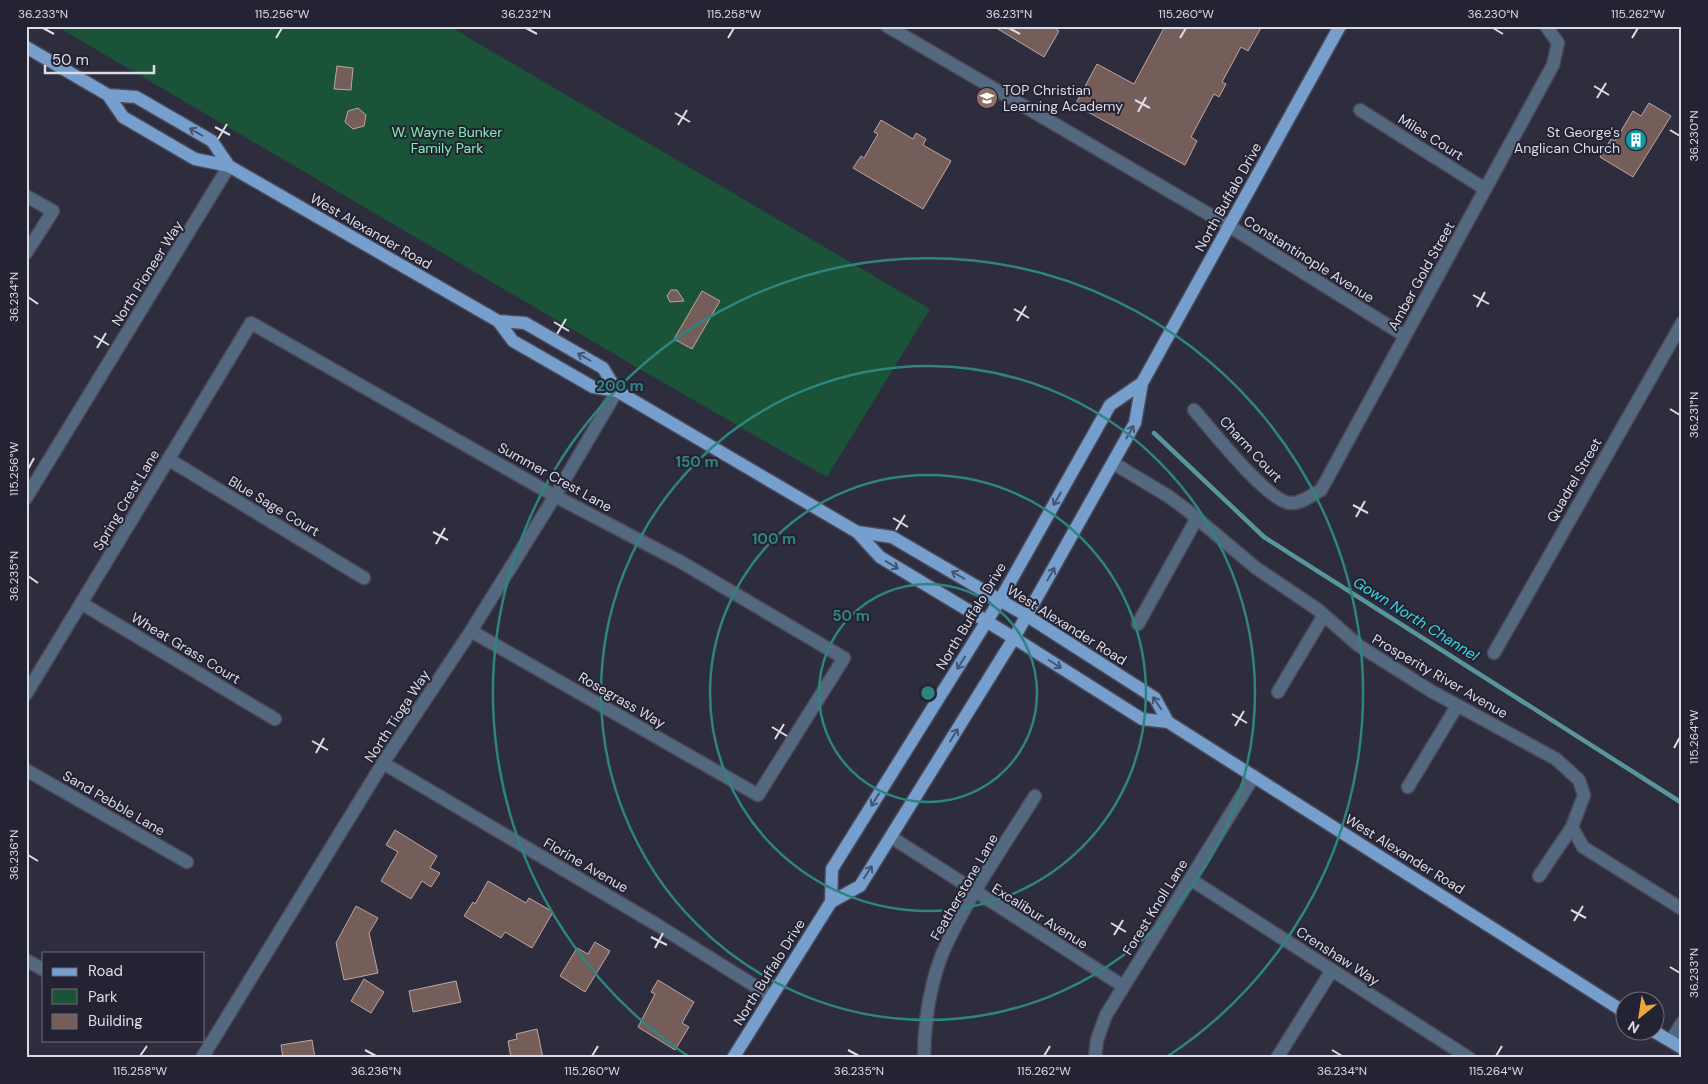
<svg xmlns="http://www.w3.org/2000/svg" width="1708" height="1084" font-family="'DM Sans',sans-serif">
<rect width="100%" height="100%" fill="#2e2d3e"/>
<!-- green -->
<path fill="#1a5337" d="M56,26H449L930,309L827,477L638,368Z"/>
<g fill="none" stroke-linecap="round" stroke-linejoin="round">
<!-- stream -->
<path stroke="#5a959d" stroke-width="4.5" d="M1154,433L1264,537L1682,803"/>
</g>
<!-- building -->
<path fill="#755e59" stroke="#bfa5a0" d="M993,26H1051L1059,31L1044,57Z
M1165,26H1262L1248,51L1241,47L1222,82L1226,84L1219,97L1214,94L1191,137L1197,141L1185,165L1075,105L1097,64L1134,84Z
M337,66L353,68L351,90L334,89Z
M1649,103L1671,116L1633,177L1600,157L1611,139L1615,141L1633,111L1641,116Z
M358,108L366,115L364,126L353,129L345,122L348,111Z
M881,120L913,139L916,133L926,139L923,145L951,161L923,209L853,168L861,156L864,158L878,134L874,132Z
M671,290H677L684,301L670,302L667,296Z
M702,291L720,301L692,349L674,339Z
M395,830L437,856L430,868L440,873L431,887L422,881L411,899L381,881L398,852L386,845Z
M488,881L526,903L529,898L553,912L532,948L505,932L501,938L464,916L473,902L475,904Z
M356,906L378,918L369,933L378,973L344,980L336,943Z
M595,942L610,951L585,992L560,976L577,948L588,954Z
M364,979L384,992L371,1013L351,1001Z
M658,980L694,1002L682,1023L689,1027L675,1050L638,1027L655,994L651,992Z
M456,981L461,1002L413,1012L409,991Z
M537,1029L543,1058H511L508,1041L517,1039L516,1034Z
M312,1040L315,1058H283L281,1045Z"/>
<g fill="none" stroke-linecap="round" stroke-linejoin="round">
<!-- minor casing -->
<g stroke="#4a4959" stroke-width="15">
<path id="minor" d="M887,26L1229,226L1405,336
M1360,110L1485,189
M26,196L53,211L26,253
M1194,410C1211,429 1267,501 1290,503C1301,504 1312,495 1321,490L1553,65L1558,43L1546,26
M168,459L364,578
M1113,463L1168,496L1187,510L1256,568L1317,609L1358,645L1431,691L1556,759L1579,780L1584,795L1572,827L1583,847L1682,909
M26,498L229,166
M81,603L275,719
M1138,624L1197,518
M1494,653L1682,323
M1278,692L1324,615
M26,694L251,323L555,496L681,562L844,658L758,795L471,631
M383,763L659,926L771,996
M26,770L187,862
M1408,787L1457,706
M891,837L1123,986
M1539,876L1572,827
M1190,879L1469,1058
M26,960L44,970
M1671,1041L1682,1023
M202,1058L383,763L471,631L555,496L617,391
M924,1058C924,1021 931,976 947,943C972,891 1005,844 1035,796
M1095,1058L1097,1040L1106,1015L1254,776
M1277,1058L1332,970"/>
</g>
<!-- major casing -->
<g stroke="#4a4959" stroke-width="15">
<path id="major" d="M26,47L108,95L123,117L195,159L229,166L498,321L513,341L593,387L617,391L857,532L880,557L1014,638L1142,719L1168,722L1626,1013
M108,95L136,97L212,141L229,166
M498,321L525,323L603,368L617,391
M857,532L892,537L1027,616L1155,698L1168,722
M831,902L832,869L1000,600L1110,405L1142,383
M1655,1032L1682,1048
M733,1058L831,902L860,886L1014,638L1135,423L1142,383L1340,26"/>
</g>
<!-- minor -->
<use href="#minor" stroke="#54687f" stroke-width="12"/>
<!-- major -->
<use href="#major" stroke="#769fce" stroke-width="12"/>
</g>
<!-- one-way arrows -->
<defs><path id="oneway-shaft" d="M-6 0H5M1.5-3L5.5 0L1.5 3" fill="none" stroke-width="1.6" stroke-linecap="round" stroke-linejoin="round" transform="scale(1.25)"/></defs>
<g stroke="#455572">
<use href="#oneway-shaft" transform="translate(196 132) rotate(-150)"/>
<use href="#oneway-shaft" transform="translate(584 357) rotate(-150)"/>
<use href="#oneway-shaft" transform="translate(1130 432) rotate(-61)"/>
<use href="#oneway-shaft" transform="translate(1057 499) rotate(120)"/>
<use href="#oneway-shaft" transform="translate(892 565) rotate(31)"/>
<use href="#oneway-shaft" transform="translate(1051 574) rotate(-61)"/>
<use href="#oneway-shaft" transform="translate(958 575) rotate(-150)"/>
<use href="#oneway-shaft" transform="translate(961 663) rotate(122)"/>
<use href="#oneway-shaft" transform="translate(1055 664) rotate(32)"/>
<use href="#oneway-shaft" transform="translate(1157 703) rotate(-124)"/>
<use href="#oneway-shaft" transform="translate(954 735) rotate(-58)"/>
<use href="#oneway-shaft" transform="translate(875 800) rotate(122)"/>
<use href="#oneway-shaft" transform="translate(868 872) rotate(-57)"/>
</g>
<!-- ticks -->
<path fill="none" stroke="#dcdce7" stroke-width="2" d="M43,28L54,34M526,28L537,34M1009,28L1020,34M1493,28L1503,34M276,38L282,28M728,38L734,28M1180,38L1186,28M1632,38L1638,28M1594,86L1609,95M1597,98L1606,83M1135,100L1150,108M1138,112L1146,97M675,113L690,122M678,125L687,110M215,127L230,135M1670,130L1680,136M218,139L227,124M1473,295L1489,304M28,297L38,304M1477,307L1485,292M1014,309L1029,318M1017,321L1026,306M554,322L569,331M557,334L566,319M94,336L109,345M97,348L106,333M1670,409L1680,415M28,469L34,458M1353,505L1368,513M1356,517L1365,501M893,518L908,527M896,530L905,515M433,532L448,540M436,544L445,528M28,576L38,583M1232,714L1247,723M1235,726L1244,711M772,727L787,736M775,739L784,724M312,741L328,750M1674,748L1680,737M316,753L324,738M28,855L38,861M1571,910L1586,918M1574,921L1583,906M1111,923L1126,932M1114,935L1123,920M651,937L667,945M655,948L663,933M1670,967L1680,973M365,1050L376,1056M848,1050L859,1056M1332,1050L1342,1056M140,1056L147,1046M592,1056L598,1046M1044,1056L1050,1046M1496,1056L1502,1046"/>
<!-- distance rings -->
<g fill="none" stroke="#2e8580" stroke-width="2.5">
<circle cx="928" cy="693" r="109"/>
<circle cx="928" cy="693" r="218"/>
<circle cx="928" cy="693" r="327"/>
<path d="M688 1056A435 435 0 1 1 1168 1056"/>
</g>
<!-- icons -->
<defs>
<g id="school-disc" transform="scale(1.125)"><circle r="9.5" fill="#8d6e63" stroke="#242334"/><path d="M0-5L7-2L0 1L-7-2ZM-4 1L0 2.5L4 1V4Q0 6-4 4Z" fill="#fff"/></g>
<g id="building-disc" transform="scale(1.125)"><circle r="9.5" fill="#0f9aa8" stroke="#242334"/><path d="M-4-6H4V6H1V3H-1V6H-4ZM-2.5-4.3h1.7v1.8h-1.7ZM.8-4.3h1.7v1.8H.8ZM-2.5-1h1.7V.8h-1.7ZM.8-1h1.7V.8H.8Z" fill="#fff"/></g>
</defs>
<g fill-rule="evenodd">
<use href="#school-disc" x="987" y="98"/>
<use href="#building-disc" x="1636" y="140"/>
</g>
<g text-anchor="middle" stroke-width="4" stroke-linejoin="round" paint-order="stroke">
<!-- poi labels -->
<g font-size="14" fill="#dcdce7" stroke="#242334" text-anchor="start">
<text x="1003" y="95">TOP Christian<tspan x="1003" dy="16">Learning Academy</tspan></text>
<text x="1620" y="137" text-anchor="end">St George's<tspan x="1620" dy="16">Anglican Church</tspan></text>
</g>
<!-- park labels -->
<g font-size="14" fill="#84edb4" stroke="#242334">
<text x="447" y="137">W. Wayne Bunker<tspan x="447" dy="16">Family Park</tspan></text>
</g>
<!-- street labels -->
<g font-size="14" fill="#dcdce7" stroke="#242334">
<text transform="translate(1431 137) rotate(32)" y="5">Miles Court</text>
<text transform="translate(1228 197) rotate(-61)" y="5">North Buffalo Drive</text>
<text transform="translate(371 231) rotate(30)" y="5">West Alexander Road</text>
<text transform="translate(1309 259) rotate(32)" y="5">Constantinople Avenue</text>
<text transform="translate(147 273) rotate(-58)" y="5">North Pioneer Way</text>
<text transform="translate(1421 276) rotate(-61)" y="5">Amber Gold Street</text>
<text transform="translate(1251 449) rotate(47)" y="5">Charm Court</text>
<text transform="translate(555 477) rotate(29)" y="5">Summer Crest Lane</text>
<text transform="translate(1574 480) rotate(-60)" y="5">Quadrel Street</text>
<text transform="translate(126 500) rotate(-59)" y="5">Spring Crest Lane</text>
<text transform="translate(274 506) rotate(31)" y="5">Blue Sage Court</text>
<text transform="translate(971 616) rotate(-59)" y="5">North Buffalo Drive</text>
<text transform="translate(1067 625) rotate(32)" y="5">West Alexander Road</text>
<text transform="translate(186 648) rotate(31)" y="5">Wheat Grass Court</text>
<text transform="translate(1440 676) rotate(30)" y="5">Prosperity River Avenue</text>
<text transform="translate(622 700) rotate(30)" y="5">Rosegrass Way</text>
<text transform="translate(397 716) rotate(-57)" y="5">North Tioga Way</text>
<text transform="translate(114 803) rotate(30)" y="5">Sand Pebble Lane</text>
<text transform="translate(1405 854) rotate(32)" y="5">West Alexander Road</text>
<text transform="translate(586 865) rotate(30)" y="5">Florine Avenue</text>
<text transform="translate(964 887) rotate(-60)" y="5">Featherstone Lane</text>
<text transform="translate(1155 907) rotate(-58)" y="5">Forest Knoll Lane</text>
<text transform="translate(1040 916) rotate(32)" y="5">Excalibur Avenue</text>
<text transform="translate(1338 956) rotate(33)" y="5">Crenshaw Way</text>
<text transform="translate(769 972) rotate(-58)" y="5">North Buffalo Drive</text>
</g>
<!-- water labels -->
<g font-size="15" font-style="italic" fill="#35d9e4" stroke="#242334">
<text transform="translate(1416 619) rotate(32)" y="5">Gown North Channel</text>
</g>
</g>
<circle cx="928" cy="693" r="8" fill="#2e8580" stroke="#242334" stroke-width="2.5"/>
<g font-size="15" text-anchor="middle" font-weight="bold" fill="#2e8580" stroke="#242334" stroke-width="4" stroke-linejoin="round" paint-order="stroke">
<text x="620" y="391">200 m</text>
<text x="697" y="467">150 m</text>
<text x="774" y="544">100 m</text>
<text x="851" y="621">50 m</text>
</g>
<!-- border -->
<rect width="1708" height="1084" fill="none" stroke="#242334" stroke-width="55"/>
<!-- legend -->
<rect x="42" y="952" width="162" height="90" fill="#242334" stroke="#6e6d7c"/>
<rect x="52" y="968" width="25" height="8" fill="#769fce" stroke="#6e6d7c"/>
<text x="88" y="976" font-size="15" fill="#dcdce7">Road</text>
<rect x="52" y="989" width="25" height="15" fill="#1a5337" stroke="#6e6d7c"/>
<text x="88" y="1002" font-size="15" fill="#dcdce7">Park</text>
<rect x="52" y="1014" width="25" height="15" fill="#755e59" stroke="#6e6d7c"/>
<text x="88" y="1026" font-size="15" fill="#dcdce7">Building</text>
<!-- north arrow -->
<g transform="translate(1640 1016) rotate(210)"><circle r="24" fill="#242334" stroke="#6e6d7c"/>
<path d="M0-4L9 19L0 12L-9 19Z" fill="#eca93a"/>
<text y="-8" font-size="14" font-weight="bold" text-anchor="middle" fill="#dcdce7">N</text>
</g>
<!-- scale -->
<path d="M45 65v8h109v-8" fill="none" stroke="#dcdce7" stroke-width="2.5"/>
<text x="52" y="65" font-size="15" fill="#dcdce7" stroke="#242334" stroke-width="4" paint-order="stroke">50 m</text>
<rect x="28" y="28" width="1652" height="1028" fill="none" stroke="#dcdce7" stroke-width="2"/>
<g font-size="12" text-anchor="middle" fill="#dcdce7">
<text x="43" y="18">36.233°N</text>
<text x="282" y="18">115.256°W</text>
<text x="526" y="18">36.232°N</text>
<text x="734" y="18">115.258°W</text>
<text x="1009" y="18">36.231°N</text>
<text x="1186" y="18">115.260°W</text>
<text x="1493" y="18">36.230°N</text>
<text x="1638" y="18">115.262°W</text>
<text transform="translate(1694 136) rotate(-90)" y="4">36.230°N</text>
<text transform="translate(14 297) rotate(-90)" y="4">36.234°N</text>
<text transform="translate(1694 415) rotate(-90)" y="4">36.231°N</text>
<text transform="translate(14 469) rotate(-90)" y="4">115.256°W</text>
<text transform="translate(14 576) rotate(-90)" y="4">36.235°N</text>
<text transform="translate(1694 737) rotate(-90)" y="4">115.264°W</text>
<text transform="translate(14 855) rotate(-90)" y="4">36.236°N</text>
<text transform="translate(1694 973) rotate(-90)" y="4">36.233°N</text>
<text x="140" y="1075">115.258°W</text>
<text x="376" y="1075">36.236°N</text>
<text x="592" y="1075">115.260°W</text>
<text x="859" y="1075">36.235°N</text>
<text x="1044" y="1075">115.262°W</text>
<text x="1342" y="1075">36.234°N</text>
<text x="1496" y="1075">115.264°W</text>
</g>
</svg>
